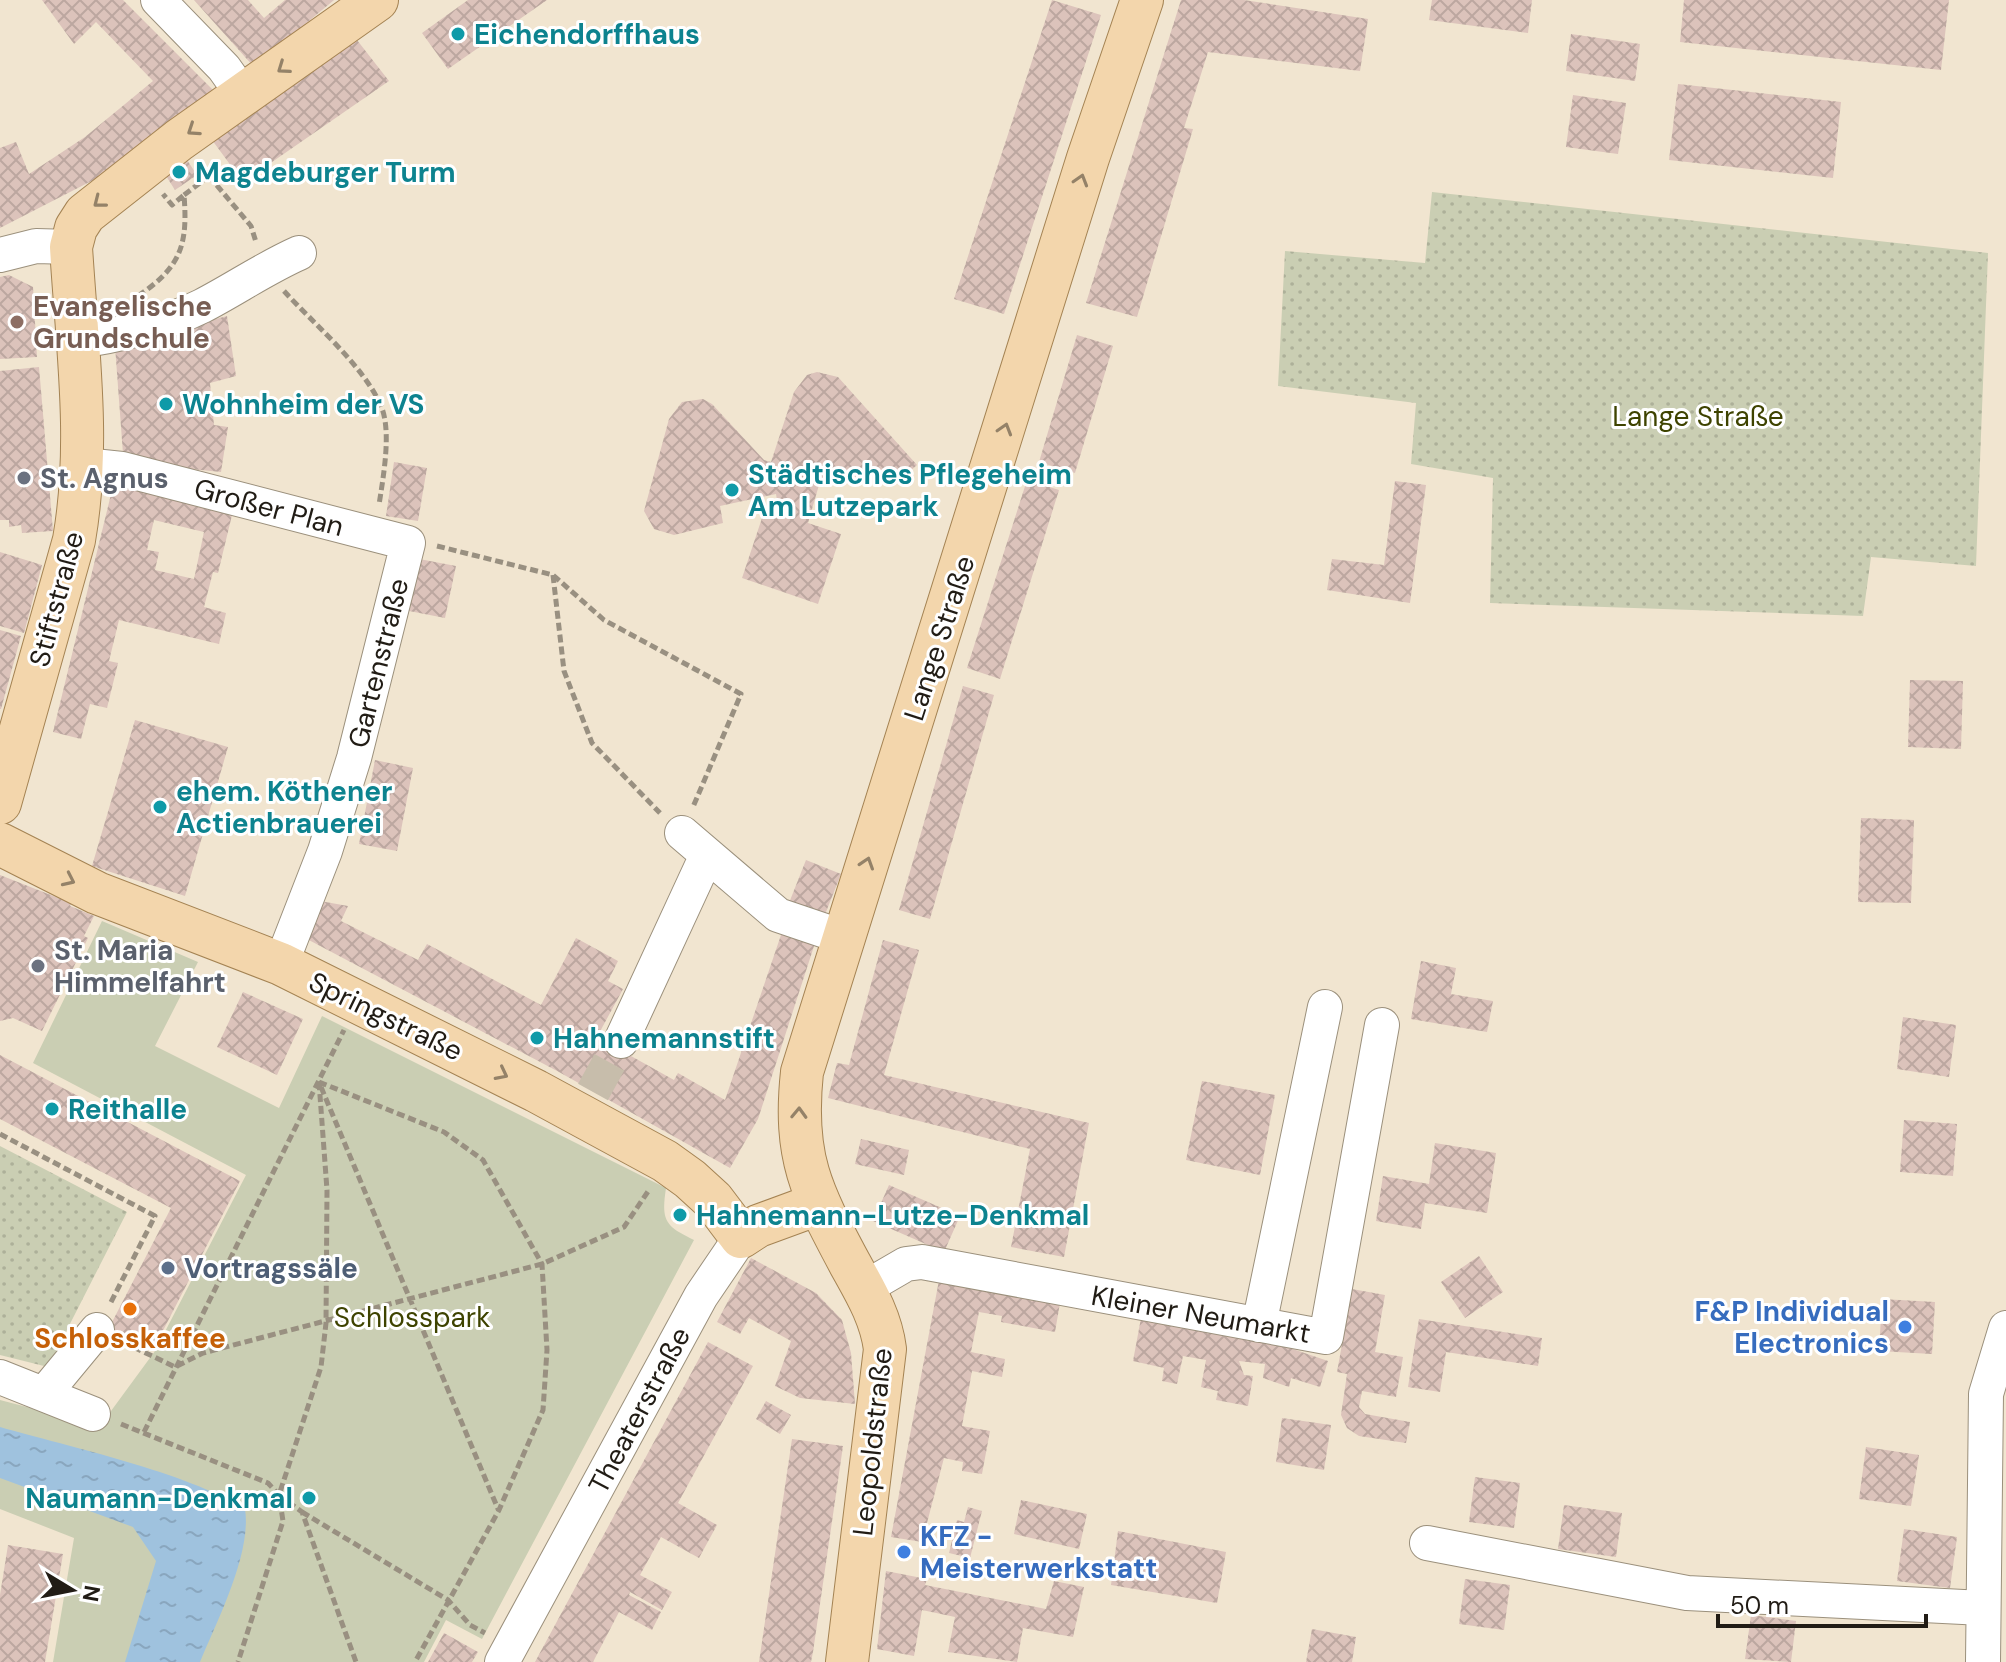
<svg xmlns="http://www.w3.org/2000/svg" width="2006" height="1662" font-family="'DM Sans',sans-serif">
<defs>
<pattern id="grass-dots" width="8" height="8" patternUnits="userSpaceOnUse" patternTransform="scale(2)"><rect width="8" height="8" fill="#caceb3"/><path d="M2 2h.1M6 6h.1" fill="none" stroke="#adb099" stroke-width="1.8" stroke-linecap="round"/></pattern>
<pattern id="water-ripples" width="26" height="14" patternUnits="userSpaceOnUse" patternTransform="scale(2)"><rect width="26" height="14" fill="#9fc2de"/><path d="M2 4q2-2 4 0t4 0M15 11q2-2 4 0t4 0" fill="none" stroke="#89a6be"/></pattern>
<pattern id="building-cross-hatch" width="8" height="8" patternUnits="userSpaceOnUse" patternTransform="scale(2)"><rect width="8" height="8" fill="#dcc3bb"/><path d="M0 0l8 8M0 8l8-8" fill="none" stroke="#bca7a0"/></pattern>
</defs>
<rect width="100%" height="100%" fill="#f1e5d0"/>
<!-- grass -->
<path fill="url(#grass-dots)" d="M1432,192L1988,253L1976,566L1871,557L1863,616L1490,603L1493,478L1411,464L1416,403L1278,386L1285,251L1425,263Z
M0,1146L127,1212L48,1367L0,1355Z"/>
<!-- park -->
<path fill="#caceb3" d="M102,921L198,962L155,1046L279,1108L322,1016L666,1188C661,1221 665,1226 694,1240L482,1639L446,1620L424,1662H53L74,1538L0,1509V1400L100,1426L155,1351L246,1175L33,1063Z"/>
<!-- water -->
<path fill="url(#water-ripples)" d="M0,1427C70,1447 186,1472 245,1509C252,1553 217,1621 200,1662H125L156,1561L133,1527L0,1478Z"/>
<!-- building -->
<path fill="url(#building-cross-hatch)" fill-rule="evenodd" d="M42,0H123L213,90L109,172L0,228V148L16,142L29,174L85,137L153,81L96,22L74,44Z
M194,0H248L264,18L285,0H334L254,67Z
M468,0H547L448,69L422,33Z
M1052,0L1101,15L1004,314L954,299Z
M1181,0H1244L1368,19L1360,71L1208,52L1184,128L1193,129L1137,317L1086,303Z
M1432,0H1532L1528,33L1429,20Z
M1684,0H1949L1941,70L1680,42Z
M1571,34L1640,44L1635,81L1566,71Z
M357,40L389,81L243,182L212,140Z
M1678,84L1841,102L1833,178L1669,160Z
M1573,95L1626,103L1618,154L1566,147Z
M183,154L197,175L175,190L161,168Z
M9,275L33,287L37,357L0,359V277Z
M227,316L236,376L210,383L214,425L228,427L221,472L171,467L123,454L115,346Z
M1077,335L1113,346L1075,473L1039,462Z
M39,367L53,531L22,533L21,525L9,527V520H0V371Z
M817,372L838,377L917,465L900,480L891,470L819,485L808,523L841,534L818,604L742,578L765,509L779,513L776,494L720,506L723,523L674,535L654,529L644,511L669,419L682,402L703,399L712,404L764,460L771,462L794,392L807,375Z
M394,462L427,468L418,521L386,516Z
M1027,480L1059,490L1000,679L967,668Z
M1395,481L1426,485L1410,603L1327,590L1332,559L1384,565Z
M114,482L233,511L218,573L213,572L204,607L226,613L219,644L119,620L109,661L118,663L107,708L90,704L81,739L53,732ZM154,520L204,532L194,579L155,570L159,552L147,550Z
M0,552L42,565L24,633L0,626Z
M414,558L456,566L445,618L404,610Z
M0,630L21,636L1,709H0Z
M1910,680L1963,681L1961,749L1908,747Z
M963,686L994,695L930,919L899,910Z
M135,720L228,747L185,896L92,866Z
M375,760L413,768L397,851L359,844Z
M1861,818L1914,820L1911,903L1858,902Z
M806,860L841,874L824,917L789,903Z
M0,875L71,903L70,906L94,916L84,936L88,938L42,1031L13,1018L0,1021Z
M320,901L348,906L341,921L418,960L427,944L541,1005L576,938L618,961L608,981L623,989L597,1037L674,1080L678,1073L725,1100L783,929L816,940L758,1119L730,1168L559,1072L305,938Z
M883,940L919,950L884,1075L1089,1123L1064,1257L1011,1247L1030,1149L828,1098L837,1063L849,1065Z
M1421,961L1456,968L1451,994L1493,1001L1487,1032L1411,1019Z
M243,992L303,1019L277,1075L217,1047Z
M1903,1017L1956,1025L1949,1077L1897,1069Z
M0,1055L240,1181L153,1350L109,1328L171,1208L0,1119Z
M1202,1081L1275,1095L1260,1175L1186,1160Z
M1904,1120L1957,1124L1953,1176L1900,1172Z
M861,1139L909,1150L904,1175L855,1164Z
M1435,1143L1496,1153L1487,1213L1425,1203L1421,1229L1376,1221L1383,1176L1429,1184Z
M889,1185L960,1216L944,1252L873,1221Z
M1479,1256L1503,1292L1465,1318L1441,1282Z
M751,1258L816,1293L842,1320L851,1353L855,1404L800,1398L775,1386L791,1341L749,1318L740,1334L717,1322Z
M939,1280L1060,1303L1055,1332L1001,1322L1002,1316L979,1312L971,1352L1005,1359L1002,1377L972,1371L962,1426L990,1431L982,1474L962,1471L963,1462L944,1458L922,1542L891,1537Z
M1352,1289L1385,1295L1375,1352L1403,1357L1396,1397L1362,1391L1359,1407L1365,1414L1410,1422L1406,1443L1359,1436L1347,1428L1341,1415L1347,1374L1337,1372Z
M1882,1299L1935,1302L1932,1354L1879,1351Z
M1141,1318L1269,1341L1328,1361L1320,1387L1291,1378L1289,1387L1263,1378L1265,1364L1239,1361L1244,1375L1253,1376L1248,1406L1216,1400L1218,1391L1201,1387L1206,1360L1183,1356L1177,1384L1162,1381L1164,1368L1133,1361Z
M1419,1319L1542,1338L1538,1366L1446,1352L1440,1392L1408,1387Z
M708,1342L753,1366L678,1503L717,1525L699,1558L661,1537L640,1575L672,1592L662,1610L630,1592L629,1595L661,1612L652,1630L619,1612L593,1662H535Z
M766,1401L791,1415L780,1434L756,1419Z
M1282,1418L1331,1425L1324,1470L1276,1462Z
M792,1439L843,1446L813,1652L811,1662H759Z
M1866,1447L1919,1455L1911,1506L1859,1499Z
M1475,1477L1520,1483L1514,1528L1469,1522Z
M1021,1500L1087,1514L1079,1549L1014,1534Z
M1564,1505L1622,1513L1616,1557L1558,1549Z
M968,1507L982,1511L970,1558L949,1553L957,1520L964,1522Z
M1904,1529L1957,1537L1950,1588L1897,1581Z
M1118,1531L1226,1552L1217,1603L1111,1585Z
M8,1545L63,1554L45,1662H0V1595Z
M886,1571L927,1579L925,1585L1046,1609L1054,1581L1084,1587L1073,1637L1023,1628L1017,1662L948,1652L955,1617L922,1610L914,1656L877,1649Z
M1465,1579L1510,1585L1504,1630L1459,1624Z
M1751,1615L1796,1621L1791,1662L1745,1659Z
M1312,1629L1356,1637L1352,1662H1306Z
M444,1633L478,1652L472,1662H428Z"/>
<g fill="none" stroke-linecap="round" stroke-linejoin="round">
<!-- minor-tunnel -->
<path stroke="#c7bdab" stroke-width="34" stroke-dasharray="34 17" stroke-linecap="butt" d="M593,1092L621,1041"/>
<!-- minor casing -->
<g stroke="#9b907c" stroke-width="36">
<path id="minor" d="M158,0L224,68L244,96
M0,255L36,246L71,247
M77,341C114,337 168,323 202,306C235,289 265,268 299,253
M84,465L122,469L408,543L354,758L325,851L281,964
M682,833L778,915L843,937
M621,1041L707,855
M863,1289L906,1264L922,1262L1326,1337L1382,1025
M1259,1325L1325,1007
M0,1377L93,1414
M44,1394L97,1330
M1427,1543L1687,1593L1983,1608
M502,1662L701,1296L741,1237
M1983,1662L1986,1394L2006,1328"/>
</g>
<!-- major casing -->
<g stroke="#a48353" stroke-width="44">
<path id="major" d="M0,803L74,540C91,443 77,345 71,247L76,228L85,214L179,140L377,0
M0,844L97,893L281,964L536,1091L665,1161L690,1179L713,1200L741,1237L758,1226L818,1204
M847,1662L885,1349C881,1317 865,1291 850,1264C811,1191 793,1157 802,1072L1088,158L1142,0"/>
</g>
<!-- path -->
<path stroke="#999081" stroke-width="5" stroke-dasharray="8 4" stroke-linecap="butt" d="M209,176L251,226L256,242
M184,195L209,176L201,166
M284,291C313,323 364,366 381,406C392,431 383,478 379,505
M138,296C181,267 188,245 184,195L172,205L163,194
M437,546L553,575L604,620L741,694L693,807
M553,575L564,671L592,743L660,813
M319,1082L444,1132L483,1160L542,1264L547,1350L543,1410L499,1510L415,1662
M319,1082L327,1190L326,1323L321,1367L279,1495L302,1512L356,1662
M321,1087L498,1509
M0,1134L155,1216L110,1304
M123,1342L175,1367L203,1353L542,1264L624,1227L649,1190
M121,1424L268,1483L279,1495L283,1521L238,1662
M144,1432L344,1030
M302,1512L448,1600L470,1625L485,1633"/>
<!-- minor -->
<use href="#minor" stroke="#fff" stroke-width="34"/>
<!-- major -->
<use href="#major" stroke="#f3d6ac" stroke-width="42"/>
</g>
<!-- one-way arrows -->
<defs><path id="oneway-chevron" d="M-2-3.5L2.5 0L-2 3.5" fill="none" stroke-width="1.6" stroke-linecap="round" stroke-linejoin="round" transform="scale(2)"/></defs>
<g stroke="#948268">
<use href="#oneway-chevron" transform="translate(283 68) rotate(145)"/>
<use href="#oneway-chevron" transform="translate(193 130) rotate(146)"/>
<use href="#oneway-chevron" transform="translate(1081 180) rotate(-73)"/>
<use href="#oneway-chevron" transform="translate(99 202) rotate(142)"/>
<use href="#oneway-chevron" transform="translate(1005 429) rotate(-73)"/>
<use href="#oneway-chevron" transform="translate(867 863) rotate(-72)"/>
<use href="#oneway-chevron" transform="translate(69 880) rotate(25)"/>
<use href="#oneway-chevron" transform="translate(502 1074) rotate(27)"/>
<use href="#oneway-chevron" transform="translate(799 1113) rotate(-88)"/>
</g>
<!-- markers -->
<g fill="#0f9aa8" stroke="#fff" stroke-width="3">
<circle cx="458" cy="34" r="8"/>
<circle cx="179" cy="172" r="8"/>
<circle cx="166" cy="404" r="8"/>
<circle cx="732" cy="490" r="8"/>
<circle cx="160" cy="807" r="8"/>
<circle cx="537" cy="1038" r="8"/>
<circle cx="52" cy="1109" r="8"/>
<circle cx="680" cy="1215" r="8"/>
<circle cx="309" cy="1498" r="8"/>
</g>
<circle fill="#8d6e63" stroke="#fff" stroke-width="3" cx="17" cy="322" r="8"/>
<g fill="#6b7280" stroke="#fff" stroke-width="3">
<circle cx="24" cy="478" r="8"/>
<circle cx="38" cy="966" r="8"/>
</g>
<circle fill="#5c6f8a" stroke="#fff" stroke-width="3" cx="168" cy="1268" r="8"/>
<circle fill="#e8710a" stroke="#fff" stroke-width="3" cx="130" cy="1309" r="8"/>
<g fill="#3f7fe0" stroke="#fff" stroke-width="3">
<circle cx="1905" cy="1327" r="8"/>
<circle cx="904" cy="1552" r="8"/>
</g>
<g text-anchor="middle" stroke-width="6" stroke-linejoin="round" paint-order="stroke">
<!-- culture labels -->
<g font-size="28" font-weight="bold" fill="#0d838f" stroke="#fff" text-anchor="start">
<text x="474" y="44">Eichendorffhaus</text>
<text x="195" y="182">Magdeburger Turm</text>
<text x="182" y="414">Wohnheim der VS</text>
<text x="748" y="484">Städtisches Pflegeheim<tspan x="748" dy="32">Am Lutzepark</tspan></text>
<text x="176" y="801">ehem. Köthener<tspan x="176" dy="32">Actienbrauerei</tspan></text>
<text x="553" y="1048">Hahnemannstift</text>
<text x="68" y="1119">Reithalle</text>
<text x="696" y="1225">Hahnemann-Lutze-Denkmal</text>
<text x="293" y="1508" text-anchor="end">Naumann-Denkmal</text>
</g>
<!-- education labels -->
<g font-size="28" font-weight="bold" fill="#785e54" stroke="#fff" text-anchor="start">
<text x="33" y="316">Evangelische<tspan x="33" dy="32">Grundschule</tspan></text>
</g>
<!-- park labels -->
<g font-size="28" fill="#3e4300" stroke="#fff">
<text x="1698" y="426">Lange Straße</text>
<text x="412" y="1327">Schlosspark</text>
</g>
<!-- worship labels -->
<g font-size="28" font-weight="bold" fill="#5b616d" stroke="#fff" text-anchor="start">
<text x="40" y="488">St. Agnus</text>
<text x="54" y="960">St. Maria<tspan x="54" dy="32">Himmelfahrt</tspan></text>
</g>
<!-- street labels -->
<g font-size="28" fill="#211c15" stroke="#fff">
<text transform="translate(269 507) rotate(15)" y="10">Großer Plan</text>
<text transform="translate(56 599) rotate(-75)" y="10">Stiftstraße</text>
<text transform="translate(939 638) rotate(-72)" y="10">Lange Straße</text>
<text transform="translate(378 663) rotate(-76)" y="10">Gartenstraße</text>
<text transform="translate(386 1016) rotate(26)" y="10">Springstraße</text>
<text transform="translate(1201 1314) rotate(10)" y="10">Kleiner Neumarkt</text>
<text transform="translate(639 1410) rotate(-62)" y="10">Theaterstraße</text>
<text transform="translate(872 1442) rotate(-84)" y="10">Leopoldstraße</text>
</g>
<!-- service labels -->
<g font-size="28" font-weight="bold" fill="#4e5e75" stroke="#fff" text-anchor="start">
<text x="184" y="1278">Vortragssäle</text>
</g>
<!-- shop labels -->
<g font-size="28" font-weight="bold" fill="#366cbe" stroke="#fff" text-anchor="end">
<text x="1889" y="1321">F&amp;P Individual<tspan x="1889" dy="32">Electronics</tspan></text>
<text x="920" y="1546" text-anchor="start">KFZ -<tspan x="920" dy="32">Meisterwerkstatt</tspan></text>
</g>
<!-- food labels -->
<g font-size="28" font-weight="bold" fill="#c56008" stroke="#fff">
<text x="130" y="1348">Schlosskaffee</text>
</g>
</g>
<!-- north arrow -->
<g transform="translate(72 1590) rotate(100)" stroke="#ffffff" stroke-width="6" paint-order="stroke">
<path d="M0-6L14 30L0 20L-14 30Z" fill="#211c15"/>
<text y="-12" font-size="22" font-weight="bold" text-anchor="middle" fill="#211c15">N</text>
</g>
<!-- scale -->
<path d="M1718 1614v12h208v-12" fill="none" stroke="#211c15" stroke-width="4"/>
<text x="1730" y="1614" font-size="24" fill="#211c15" stroke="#ffffff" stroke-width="6" paint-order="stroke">50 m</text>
</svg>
